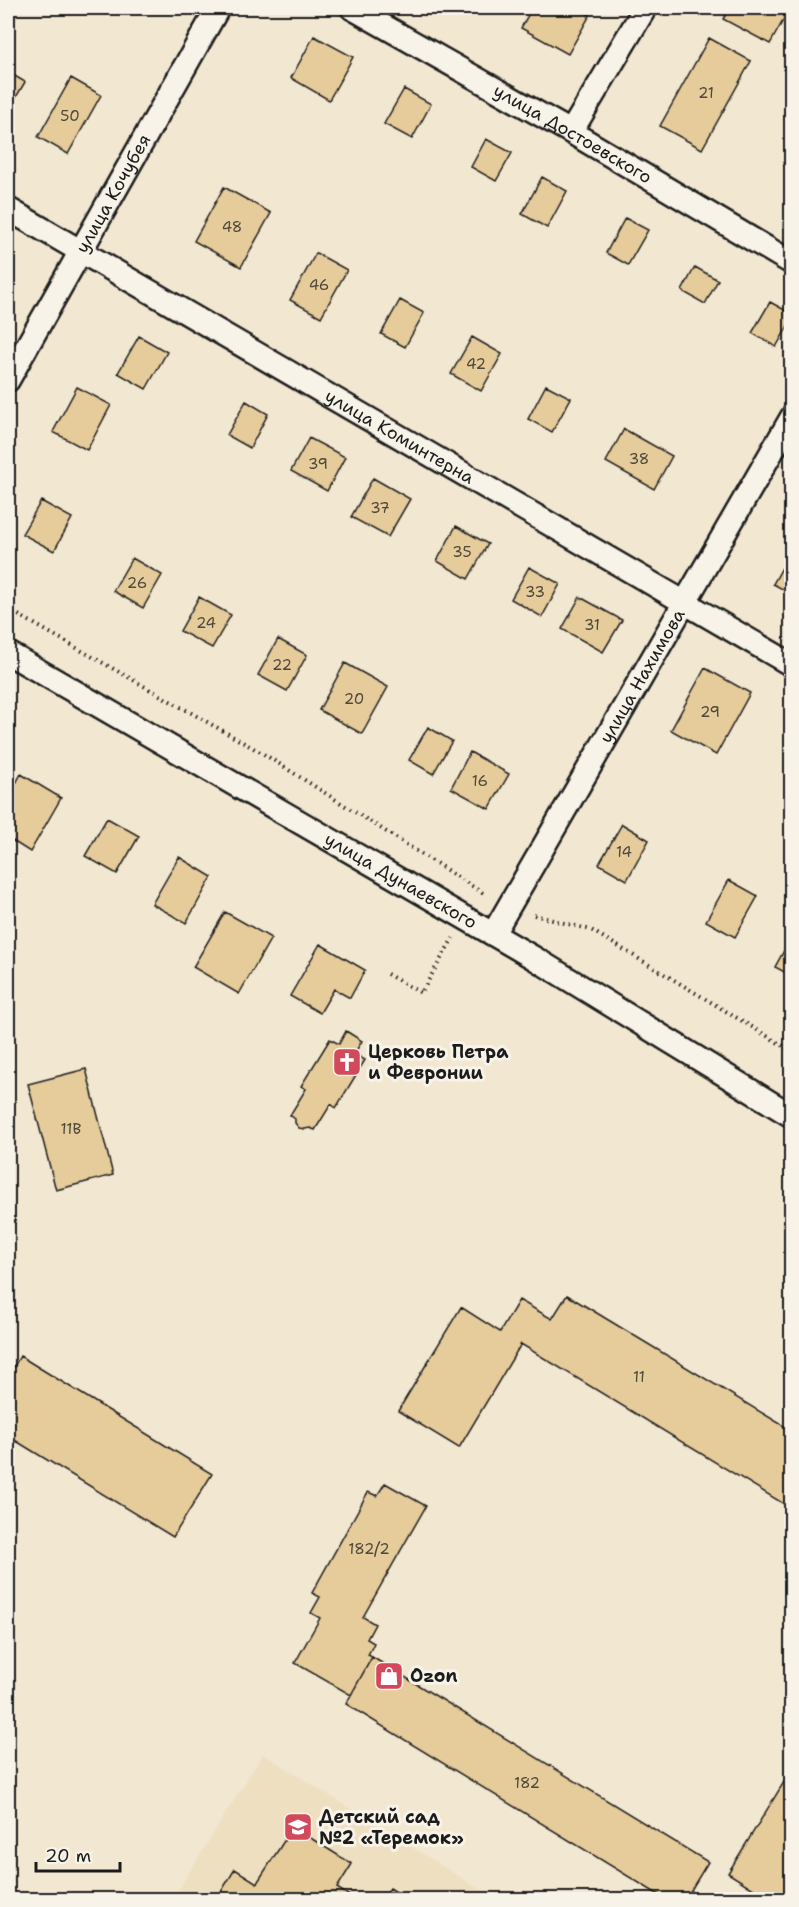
<svg xmlns="http://www.w3.org/2000/svg" width="799" height="1907" font-family="'Shantell Sans',sans-serif">
<rect width="100%" height="100%" fill="#f2e7d1"/>
<filter id="ink" filterUnits="userSpaceOnUse"><feTurbulence type="fractalNoise" baseFrequency=".0167" numOctaves="2"/><feDisplacementMap in="SourceGraphic" scale="12" xChannelSelector="R" yChannelSelector="G"/><feConvolveMatrix kernelMatrix="1 2 1 2 8 2 1 2 1" color-interpolation-filters="sRGB"/></filter>
<g filter="url(#ink)">
<!-- built -->
<path fill="#eedfc1" d="M263,1754L495,1899L172,1900Z"/>
<!-- building -->
<path fill="#e6cb9b" stroke="#1c1c1c" stroke-width="1.5" d="M532,8H576L590,15L568,54L521,28Z
M730,8H790L770,44L723,19Z
M314,36L353,57L329,100L291,78Z
M709,38L751,61L702,149L660,126Z
M8,72L25,82L8,111Z
M71,78L101,95L68,154L38,137Z
M404,89L431,104L412,139L384,124Z
M486,139L512,153L496,181L471,167Z
M542,177L567,191L547,228L522,214Z
M224,187L271,213L241,267L194,241Z
M625,218L648,230L628,265L606,253Z
M316,253L347,270L321,317L290,300Z
M695,267L718,280L705,304L682,291Z
M400,300L424,313L405,347L381,334Z
M770,302L792,314V319L776,347L752,333Z
M139,336L167,352L146,389L118,373Z
M472,337L502,354L481,391L451,374Z
M546,385L571,398L552,432L528,419Z
M77,387L111,405L87,450L53,432Z
M246,401L268,414L250,448L227,435Z
M624,429L672,456L654,489L606,462Z
M309,438L345,457L327,491L291,471Z
M373,478L410,499L388,537L351,517Z
M41,501L72,518L54,551L22,534Z
M456,526L488,544L468,579L437,561Z
M792,550V594L773,584Z
M132,558L162,575L143,608L113,591Z
M529,567L560,584L542,617L511,599Z
M199,597L231,615L212,648L180,631Z
M580,597L622,620L603,652L562,629Z
M278,639L307,655L287,691L258,675Z
M345,663L388,687L362,734L319,710Z
M705,668L750,693L716,755L671,730Z
M428,727L452,741L433,774L409,760Z
M470,752L509,774L489,809L451,788Z
M21,774L61,798L30,852L8,838V798Z
M107,818L139,836L117,874L85,856Z
M622,824L649,840L627,880L599,864Z
M179,857L212,877L186,923L152,904Z
M729,880L758,896L735,937L706,921Z
M225,912L271,938L239,994L193,967Z
M792,936V976L775,967Z
M320,944L365,970L350,998L334,989L320,1013L290,996Z
M346,1031L362,1041L354,1054L365,1060L336,1108L331,1104L315,1130L310,1128L305,1129L299,1128L295,1123V1119L290,1115L306,1089L301,1086L330,1039L339,1044Z
M86,1069L113,1175L56,1190L28,1084Z
M567,1295L792,1431V1509L521,1344L459,1448L398,1411L461,1307L500,1332L519,1300L552,1319Z
M20,1356L212,1474L173,1537L8,1436V1377Z
M385,1483L426,1506L363,1617L375,1624L367,1639L374,1643L368,1655L372,1657L351,1695L295,1663L320,1618L311,1613L320,1597L312,1593L368,1492L377,1496Z
M372,1657L708,1862L685,1900H667L346,1704Z
M792,1769V1887L784,1900H771L728,1873Z
M293,1827L352,1864L337,1888L356,1900H216L235,1869L257,1883Z
M390,1888L409,1900H382Z"/>
<g fill="none" stroke-linecap="round" stroke-linejoin="round">
<!-- minor casing -->
<g stroke="#1c1c1c" stroke-width="27">
<g id="minor">
<path id="s1" d="M352,8L571,132L792,263"/>
<path d="M571,132L645,8"/>
<path id="s2" d="M8,209L792,665"/>
<path id="s3" d="M8,380L218,8"/>
<path id="s4" d="M8,653L534,958L792,1116"/>
<path id="s5" d="M493,934L792,417"/>
</g>
</g>
<!-- path -->
<path stroke="#1c1c1c" stroke-width="4" stroke-dasharray="1.5 4.5" stroke-linecap="butt" d="M8,609L262,753L486,895
M534,915L591,930L792,1051
M387,974L421,993L453,938"/>
<!-- minor -->
<use href="#minor" stroke="#f7f3e8" stroke-width="22"/>
</g>
</g>
<!-- icons -->
<defs>
<g id="church-square" transform="scale(1.5)"><rect x="-9" y="-9" width="18" height="18" rx="4" fill="#d1495b" stroke="#f7f3e8"/><path d="M-1.2-6h2.4v3.5h3.3v2.4h-3.3V6h-2.4V-.1h-3.3v-2.4h3.3Z" fill="#fff"/></g>
<g id="shop-square" transform="scale(1.5)"><rect x="-9" y="-9" width="18" height="18" rx="4" fill="#d1495b" stroke="#f7f3e8"/><path d="M-5-2.5h2.3a2.7 3.5 0 0 1 5.4 0H5L5.5 6h-11ZM-1.5-2.5h3a1.5 2.3 0 0 0-3 0Z" fill="#fff"/></g>
<g id="school-square" transform="scale(1.5)"><rect x="-9" y="-9" width="18" height="18" rx="4" fill="#d1495b" stroke="#f7f3e8"/><path d="M0-5L7-2L0 1L-7-2ZM-4 1L0 2.5L4 1V4Q0 6-4 4Z" fill="#fff"/></g>
</defs>
<g fill-rule="evenodd">
<use href="#church-square" x="347" y="1062"/>
<use href="#shop-square" x="389" y="1676"/>
<use href="#school-square" x="298" y="1827"/>
</g>
<g text-anchor="middle" stroke-width="6" stroke-linejoin="round" paint-order="stroke">
<!-- number labels -->
<g font-size="15" fill="#4e483c">
<text x="706" y="98">21</text>
<text x="70" y="121">50</text>
<text x="232" y="232">48</text>
<text x="319" y="290">46</text>
<text x="476" y="369">42</text>
<text x="639" y="464">38</text>
<text x="318" y="469">39</text>
<text x="380" y="513">37</text>
<text x="462" y="557">35</text>
<text x="137" y="588">26</text>
<text x="535" y="597">33</text>
<text x="206" y="628">24</text>
<text x="592" y="630">31</text>
<text x="282" y="670">22</text>
<text x="354" y="704">20</text>
<text x="710" y="717">29</text>
<text x="480" y="786">16</text>
<text x="624" y="857">14</text>
<text x="71" y="1134">11В</text>
<text x="639" y="1382">11</text>
<text x="369" y="1554">182/2</text>
<text x="527" y="1788">182</text>
</g>
<!-- street labels -->
<g font-size="18" fill="#1c1c1c" stroke="#f7f3e8">
<text dy="6" stroke="none"><textPath href="#s1" startOffset="254">улица Достоевского</textPath></text>
<text dy="6" stroke="none"><textPath href="#s3" startOffset="214">улица Кочубея</textPath></text>
<text dy="6" stroke="none"><textPath href="#s2" startOffset="453">улица Коминтерна</textPath></text>
<text dy="6" stroke="none"><textPath href="#s5" startOffset="298">улица Нахимова</textPath></text>
<text dy="6" stroke="none"><textPath href="#s4" startOffset="454">улица Дунаевского</textPath></text>
</g>
<!-- poi labels -->
<g font-size="18" font-weight="bold" fill="#1c1c1c" stroke="#f7f3e8" text-anchor="start">
<text x="368" y="1058">Церковь Петра<tspan x="368" dy="21">и Февронии</tspan></text>
<text x="410" y="1682">Ozon</text>
<text x="319" y="1823">Детский сад<tspan x="319" dy="21">№2 «Теремок»</tspan></text>
</g>
</g>
<!-- margin -->
<rect width="799" height="1907" fill="none" stroke="#f7f3e8" stroke-width="30"/>
<rect x="15" y="15" width="769" height="1877" fill="none" stroke="#1c1c1c" stroke-width="2" filter="url(#ink)"/>
<!-- scale -->
<path d="M36 1862v9h84v-9" fill="none" stroke="#1c1c1c" stroke-width="3"/>
<text x="45" y="1862" font-size="18" fill="#1c1c1c" stroke="#f7f3e8" stroke-width="4.5" paint-order="stroke">20 m</text>
</svg>
